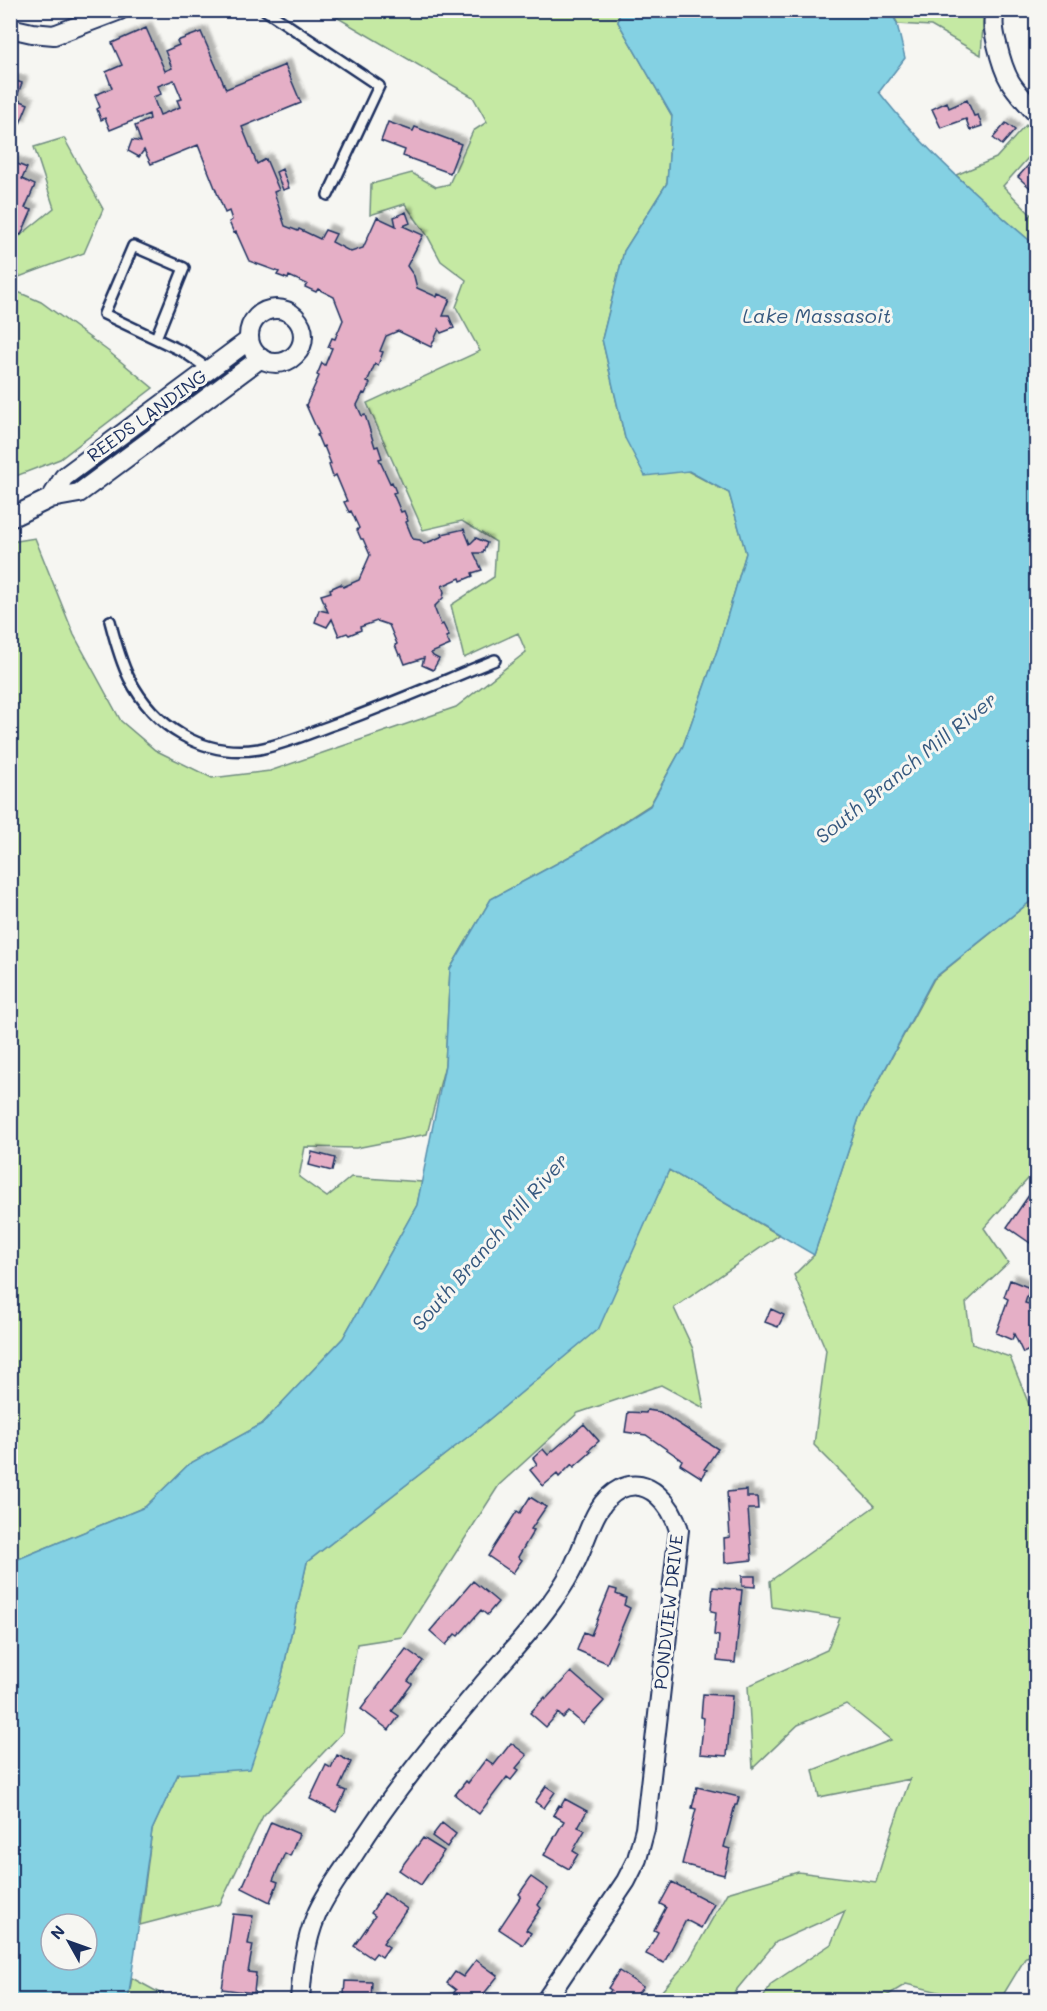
<svg xmlns="http://www.w3.org/2000/svg" width="1047" height="2011" font-family="Mali,sans-serif">
<defs>
<filter id="shadow"><feDropShadow dx="5.5" dy="-5.5" stdDeviation="1.5" flood-color="#0004"/></filter>
</defs>
<rect width="100%" height="100%" fill="#f6f6f2"/>
<filter id="ink" filterUnits="userSpaceOnUse"><feTurbulence type="fractalNoise" baseFrequency=".0167" numOctaves="2"/><feDisplacementMap in="SourceGraphic" scale="12" xChannelSelector="R" yChannelSelector="G"/><feConvolveMatrix kernelMatrix="1 2 1 2 8 2 1 2 1" color-interpolation-filters="sRGB"/></filter>
<g filter="url(#ink)">
<!-- green -->
<path fill="#c5e9a3" stroke="#708c80" stroke-width="1.5" d="M500,10L511,16L514,10L620,11L618,22L672,116L667,183L624,251L602,339L625,438L729,493L746,553L718,648L683,746L650,805L576,853L491,899L450,969L445,1065L427,1134L356,1148L305,1147L299,1177L327,1197L351,1177L422,1182L417,1205L343,1338L262,1424L189,1464L145,1507L11,1562V542L35,538L74,635L121,721L155,750L212,778L270,771L456,707L526,652L518,633L464,658L451,605L494,577L496,542L462,521L423,530L367,403L480,351L456,307L466,280L441,261L427,235L405,204L370,215L371,184L412,173L436,187L449,184L473,131L487,122L473,97L326,11Z
M891,11H984L981,55L931,26L898,24Z
M1026,125L1036,134V149L1003,186L1036,220V246L982,200L956,175L996,158Z
M64,138L103,209L84,253L11,280V243L54,208L34,147Z
M11,289L41,302L108,351L153,388L60,459L11,478Z
M1036,897V1170L984,1228L1008,1263L966,1303L972,1344L1010,1357L1036,1422V1955L1026,1957L1000,2000H972L906,1984L880,2000H762L771,1984L831,1944L845,1911L776,1942L728,2000H654L689,1960L727,1893L798,1872L876,1882L893,1827L910,1779L819,1797L813,1770L891,1740L846,1704L798,1725L753,1768L748,1686L827,1650L840,1618L772,1607L770,1581L875,1506L814,1445L826,1350L794,1275L814,1255L859,1118L934,979Z
M669,1170L779,1235L674,1308L693,1349L704,1408L661,1385L578,1413L499,1485L402,1637L357,1644L343,1732L263,1816L220,1904L140,1925L152,1830L178,1774L282,1675L307,1562L474,1432L598,1328Z
M132,1978L165,1996L164,2000H128Z"/>
<!-- water -->
<path fill="#84d1e3" stroke="#5a90ae" stroke-width="1.5" fill-rule="evenodd" d="M620,11H891L897,24L905,58L879,92C924,150 981,199 1036,246V897L933,979L859,1118L814,1255L669,1170L599,1328L474,1432L307,1562L282,1675L250,1769L178,1774L152,1830L128,2000H11V1562L145,1507L189,1464L262,1424L343,1338L417,1205L445,1065L450,969L491,899L576,853L650,806L683,746L718,648L746,553L729,493L689,471L645,476L625,438L602,339L624,251L667,183L672,116L618,22ZM51,1924H87V1960H51Z"/>
<!-- building -->
<path fill="#e5afc6" stroke="#1b2f5e" stroke-width="1.5" fill-rule="evenodd" filter="url(#shadow)" d="M146,28L165,71L172,68L165,51L179,45L177,41L201,32L226,89L285,65L301,103L242,127L257,164L266,159L279,190L274,192L285,226L298,231L299,229L320,239L325,230L336,234L332,242L351,252L363,248L377,217L396,226L394,217L406,212L410,223L403,226L423,235L407,266L414,276L417,288L437,297L438,294L450,299L443,316H449L454,328L441,333L439,329L431,347L398,331L386,336L380,351L383,352L378,365L375,364L367,382L370,383L365,394L363,393L357,405L362,416L365,415L375,447L378,446L382,458L379,459L390,483L392,482L396,492L393,493L401,512L404,511L408,521L406,522L413,539L420,540L424,544L443,536L442,534L464,529L470,544L476,538L487,543L483,553H474L482,570L472,573L473,576L461,581L460,578L442,586L444,592L443,598L434,607L441,625L443,624L449,636L446,637L450,645L431,653L433,656L439,659L433,670L422,665L424,658L405,664L401,654L399,655L395,645L397,644L389,625L377,621L360,627L361,630L349,635L347,633L339,636L332,619L327,627L315,622L319,610L328,612L321,595L331,592L330,589L341,584L343,587L359,580L370,555L363,539H361L357,530L359,528L351,511L349,512L344,502L347,501L336,475L333,477L329,465L331,464L324,446L322,447L317,435L319,434L306,405L319,376L317,375L322,363L325,365L332,348L328,347L332,338L335,339L343,320L334,297L318,289L316,292L305,287L307,284L289,276L288,279L277,275L279,272L249,261L236,232L234,233L229,222L232,220L229,211L225,213L198,145L151,164L144,150L139,157L128,151L132,140L141,142L135,126L150,119L149,114L110,130L105,118L101,120L97,109L100,107L95,95L112,88L106,72L122,65L112,43ZM174,80L182,99L177,100L180,107L160,115L153,97L161,94L158,86Z
M1036,31V63L1031,32Z
M10,79L22,83L16,99L28,104L19,126L10,123Z
M967,100L974,116L978,115L982,126L970,130L966,119L941,128L932,109L947,102L949,108Z
M388,122L413,131L415,127L461,144L450,173L403,156L405,150L381,141Z
M1006,123L1015,130L1002,145L993,138Z
M1033,160L1036,163V193L1018,177Z
M10,161L27,168L22,179L35,185L25,208L32,210L21,235L10,230Z
M282,169L289,188L283,190L276,172Z
M312,1152L335,1158L332,1171L309,1165Z
M1036,1185V1239L1033,1245L1007,1227Z
M1010,1280L1030,1288L1025,1303L1032,1305L1036,1315V1347L1023,1353L1014,1334L1012,1340L996,1333L1008,1299L1004,1297Z
M771,1309L784,1315L778,1327L765,1322Z
M647,1410L660,1412L718,1449L704,1469L707,1470L702,1478L680,1464L682,1460L646,1435L625,1432L628,1412L646,1413Z
M584,1424L599,1441L589,1450L591,1452L574,1467L572,1464L559,1477L557,1474L543,1486L530,1470L537,1464L533,1458L543,1449L548,1455Z
M747,1490V1497H757L758,1509H748L752,1560L725,1563L724,1538L730,1537L727,1492Z
M530,1497L546,1507L531,1529L534,1530L518,1557L522,1560L513,1573L488,1556L517,1511L520,1513Z
M742,1576H755V1587L742,1586Z
M473,1581L498,1602L487,1615L481,1610L458,1636L455,1634L446,1645L430,1631Z
M713,1587L742,1590L735,1663L717,1661L719,1636L714,1635L716,1612L711,1611Z
M610,1588L617,1590L616,1594L626,1598L624,1605L630,1608L607,1663L577,1650L584,1632L591,1635Z
M406,1649L423,1661L408,1681L412,1684L392,1711L399,1716L389,1730L361,1709Z
M571,1672L604,1701L583,1724L569,1712L563,1718L558,1713L546,1727L530,1713L545,1697L546,1699Z
M703,1694L732,1696L727,1756L700,1754L704,1718L701,1717Z
M511,1743L527,1755L516,1768L519,1770L511,1780L507,1777L479,1814L455,1795L466,1781L468,1783L486,1759L494,1765Z
M337,1755L351,1762L339,1788L346,1791L336,1812L310,1799L326,1765L331,1768Z
M546,1786L555,1792L544,1808L535,1802Z
M697,1787L739,1797L737,1805H735L724,1847L730,1849L724,1875L682,1864L696,1809L692,1808Z
M565,1799L587,1811L578,1827L585,1830L573,1851L578,1854L569,1869L544,1855L564,1821L553,1815L559,1805L561,1806Z
M271,1822L299,1834L290,1856L285,1853L273,1880L278,1882L270,1902L242,1888Z
M442,1823L456,1834L447,1847L432,1836Z
M423,1838L444,1851L421,1885L399,1870Z
M531,1877L548,1889L538,1905L541,1908L526,1930L531,1933L523,1945L499,1929L521,1896L519,1894Z
M672,1882L714,1904L701,1928L686,1920L664,1963L646,1954L658,1932L654,1930L666,1907L660,1904Z
M384,1893L407,1909L383,1943L389,1947L382,1957L376,1953L372,1958L354,1946L375,1916L371,1913Z
M233,1914L253,1916L248,1944L253,1945L248,1972L256,1973L254,1993L222,1989Z
M476,1960L498,1976L479,2000H444L446,1998L448,2000L456,1990L447,1983L455,1972L463,1977Z
M619,1971L643,1987L633,2000H604L611,1990L608,1988Z
M345,1981L372,1982L371,2000H346V1995H344Z"/>
<g fill="none" stroke-linecap="round" stroke-linejoin="round">
<!-- service casing -->
<g stroke="#1b2f5e" stroke-width="14">
<path id="service" d="M265,10L379,86L328,195
M156,338L184,268L133,246L104,314L184,352L210,370
M110,621C115,640 120,660 129,678C154,727 203,758 259,749C286,744 312,732 338,723C391,704 443,681 495,660"/>
</g>
<!-- minor casing -->
<g stroke="#1b2f5e" stroke-width="22">
<path id="minor" d="M995,10C992,22 994,32 997,44C1005,79 1011,86 1036,113
M10,28L32,33L54,35L120,10
M249 336a27 27 0 1 1 54 0a27 27 0 1 1-54 0Z
M51,498L64,477L249,340
M10,518L51,498L79,493L261,358
M300,2000C302,1972 305,1942 316,1916C325,1894 341,1874 354,1854C391,1795 435,1741 480,1688C505,1658 531,1632 553,1600C562,1588 570,1575 576,1561C588,1537 594,1502 620,1489C649,1475 672,1506 679,1530L645,1829L637,1859L626,1881L546,2000"/>
</g>
<!-- service -->
<use href="#service" stroke="#f6f6f2" stroke-width="9"/>
<!-- minor -->
<use href="#minor" stroke="#f6f6f2" stroke-width="18"/>
</g>
</g>
<g text-anchor="middle" stroke-width="6" stroke-linejoin="round" paint-order="stroke">
<!-- street labels -->
<g font-size="18" fill="#1b2f5e" stroke="#f6f6f2">
<text transform="translate(147 416) rotate(-36)" y="6">REEDS LANDING</text>
<text transform="translate(669 1612) rotate(-84)" y="6">PONDVIEW DRIVE</text>
</g>
<!-- water labels -->
<g font-size="20" font-style="italic" fill="#35587f" stroke="#f6f6f2">
<text x="817" y="323">Lake Massasoit</text>
<text transform="translate(906 768) rotate(-39)" y="7">South Branch Mill River</text>
<text transform="translate(490 1242) rotate(-49)" y="7">South Branch Mill River</text>
</g>
</g>
<!-- margin -->
<rect width="1047" height="2011" fill="none" stroke="#f6f6f2" stroke-width="36"/>
<rect x="18" y="18" width="1011" height="1975" fill="none" stroke="#1b2f5e" stroke-width="2" filter="url(#ink)"/>
<!-- north arrow -->
<g transform="translate(69 1942) rotate(310)"><circle r="28" fill="#f6f6f2" stroke="#9ea6b7" stroke-width="1.5"/>
<path d="M0-4.5L10 22L0 15L-10 22Z" fill="#1b2f5e"/>
<text y="-9" font-size="16" font-weight="bold" text-anchor="middle" fill="#1b2f5e">N</text>
</g>
</svg>
